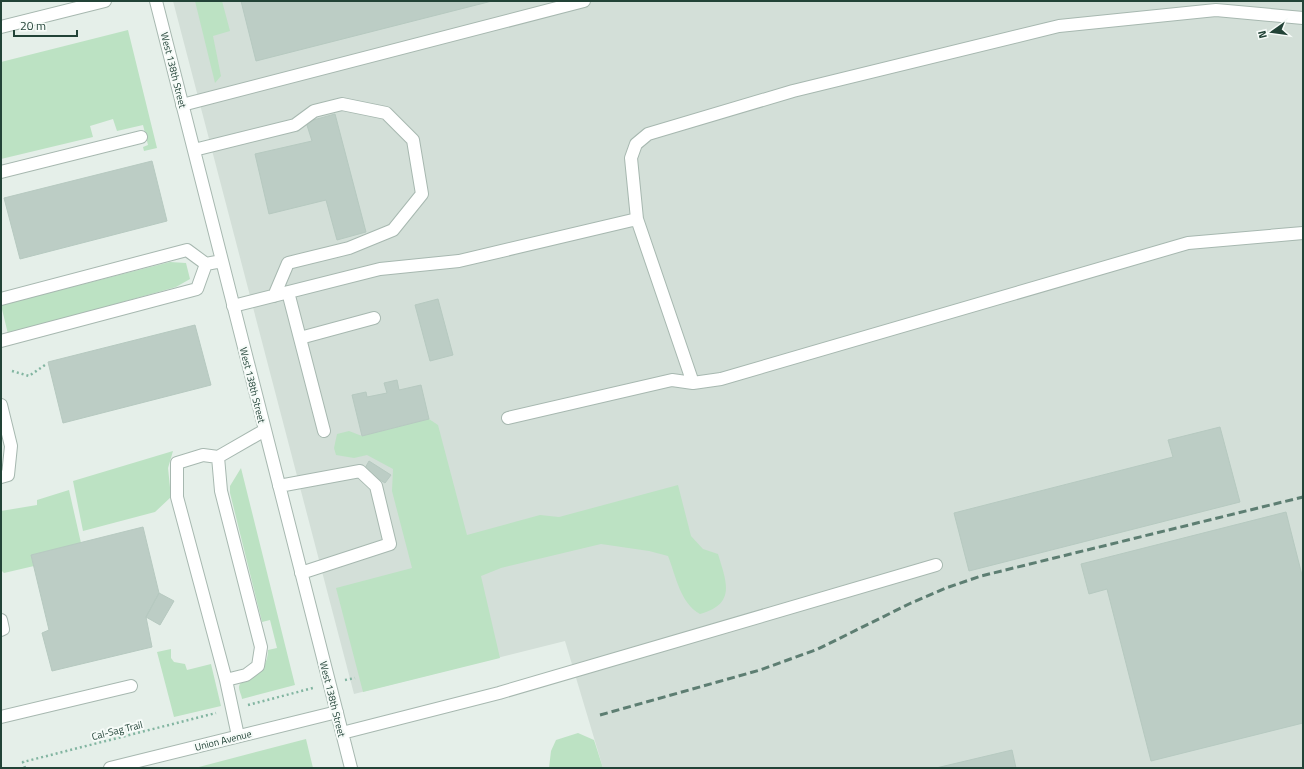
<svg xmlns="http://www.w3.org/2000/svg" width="1304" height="769" font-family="'Titillium Web',sans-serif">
<rect width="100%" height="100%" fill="#e5efe9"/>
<!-- built -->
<path fill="#d3dfd8" d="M173,1H1303V768H603L565,641L354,694Z"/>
<!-- green -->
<path fill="#bce2c3" d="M195,1H222L230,31L213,36L221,76L215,83Z
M128,30L157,148L144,151L143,147L148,145L143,125L117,131L113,119L90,126L93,137L1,159V62Z
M170,262L186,263L190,279L176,287L8,334L1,305Z
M429,419L438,425L467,535L540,515L559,517L678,485L691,536L703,549L718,554C726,581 737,604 700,614C680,603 676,576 668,556L649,551L601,544L501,568L481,576L500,658L363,692L336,588L412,568L392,491L393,469L367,455L354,458L336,455L334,448L337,434L349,431L362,436Z
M173,451L168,468L171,497L155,512L83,531L73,481Z
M241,468L295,685L242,699C242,696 239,691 239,687C240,675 268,678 268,650L277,648L270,620L262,622L230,493V486Z
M69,490L81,543L31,555L34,566L4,573L1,570V511L37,505V500Z
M171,649V658L174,662L185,664L187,670L211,664L221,706L174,717L157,652Z
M578,733L594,740L603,768H549L551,751L556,740Z
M306,739L313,768H195Z"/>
<!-- building -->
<path fill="#bccdc5" stroke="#b6c9c0" d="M241,1H492L256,61Z
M335,114L366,232L337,240L326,200L269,214L255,154L312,141L306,122Z
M152,161L167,221L20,259L4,198Z
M438,299L453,355L430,361L415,305Z
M195,325L211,385L63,423L48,362Z
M397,380L399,390L421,385L429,419L362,436L352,395L366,392L367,397L387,393L384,383Z
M1220,427L1240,502L969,571L954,513L1173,457L1168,440Z
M369,461L391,475L385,483L364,470Z
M1286,512L1303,579V723L1151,761L1107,589L1089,594L1081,564Z
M143,527L159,593L146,617L152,647L52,671L42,633L49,630L31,555Z
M159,593L174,601L160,625L146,617Z
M1012,750L1016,768H936Z"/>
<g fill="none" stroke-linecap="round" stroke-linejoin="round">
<!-- minor casing -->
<g stroke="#a7b8b0" stroke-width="14">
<path id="minor" d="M156,1L351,768
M1303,18L1216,10L1059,26L793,91L648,134L636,144L631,158L637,219L693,383L721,379L1188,243L1303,233
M1,27L105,1
M182,105L584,1
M194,150L295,125L314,111L342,104L386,113L413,140L422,194L393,230L349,248L288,263L274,296
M1,172L141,137
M288,292L324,431
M1,299L187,250L206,264L222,261
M233,306L380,269L459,261L637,219
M300,338L374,318
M1,341L197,289L206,264
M1,405L11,446L8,475L1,477
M508,418L672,380L693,383
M218,457L221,491L261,647L258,666L246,675L226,680
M279,486L360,471L376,486L390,544L301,573
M1,620L3,629L1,630
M1,717L131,686
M342,733L499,693L936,565
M238,736L226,680L177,497V463L203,455L218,457L265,430
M110,768L337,712"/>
</g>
<!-- path -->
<path stroke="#82b5a1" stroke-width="2.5" stroke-dasharray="2 3" stroke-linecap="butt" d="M12,371L29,376L45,365
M345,680L355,678
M248,705L313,688
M25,768L23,762L216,713"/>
<!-- minor -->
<use href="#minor" stroke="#fff" stroke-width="12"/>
<!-- rail -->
<path stroke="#5d7e72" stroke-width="3" stroke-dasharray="8 4" stroke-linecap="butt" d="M600,715L760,670L818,649L911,603L946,588L981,576L1303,497"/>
</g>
<g text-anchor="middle" stroke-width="4" stroke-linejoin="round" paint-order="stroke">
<!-- street labels -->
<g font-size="10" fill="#224337" stroke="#f6fbf8">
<text transform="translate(174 70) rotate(76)" y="4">West 138th Street</text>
<text transform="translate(253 385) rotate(76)" y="4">West 138th Street</text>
<text transform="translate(333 699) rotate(76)" y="4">West 138th Street</text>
<text transform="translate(117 730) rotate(-14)" y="4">Cal-Sag Trail</text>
<text transform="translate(223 740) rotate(-14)" y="4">Union Avenue</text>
</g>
</g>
<!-- border -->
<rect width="1304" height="769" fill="none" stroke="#224337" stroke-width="4"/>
<!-- north arrow -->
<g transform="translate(1272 32) rotate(256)" stroke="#f6fbf8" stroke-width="3" paint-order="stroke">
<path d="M0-3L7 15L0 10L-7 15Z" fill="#224337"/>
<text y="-6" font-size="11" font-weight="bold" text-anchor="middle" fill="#224337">N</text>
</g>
<!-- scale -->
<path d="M14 30v6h63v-6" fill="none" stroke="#224337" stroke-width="2"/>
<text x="20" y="30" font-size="12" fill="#224337" stroke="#f6fbf8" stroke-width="3" paint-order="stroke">20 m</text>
</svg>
